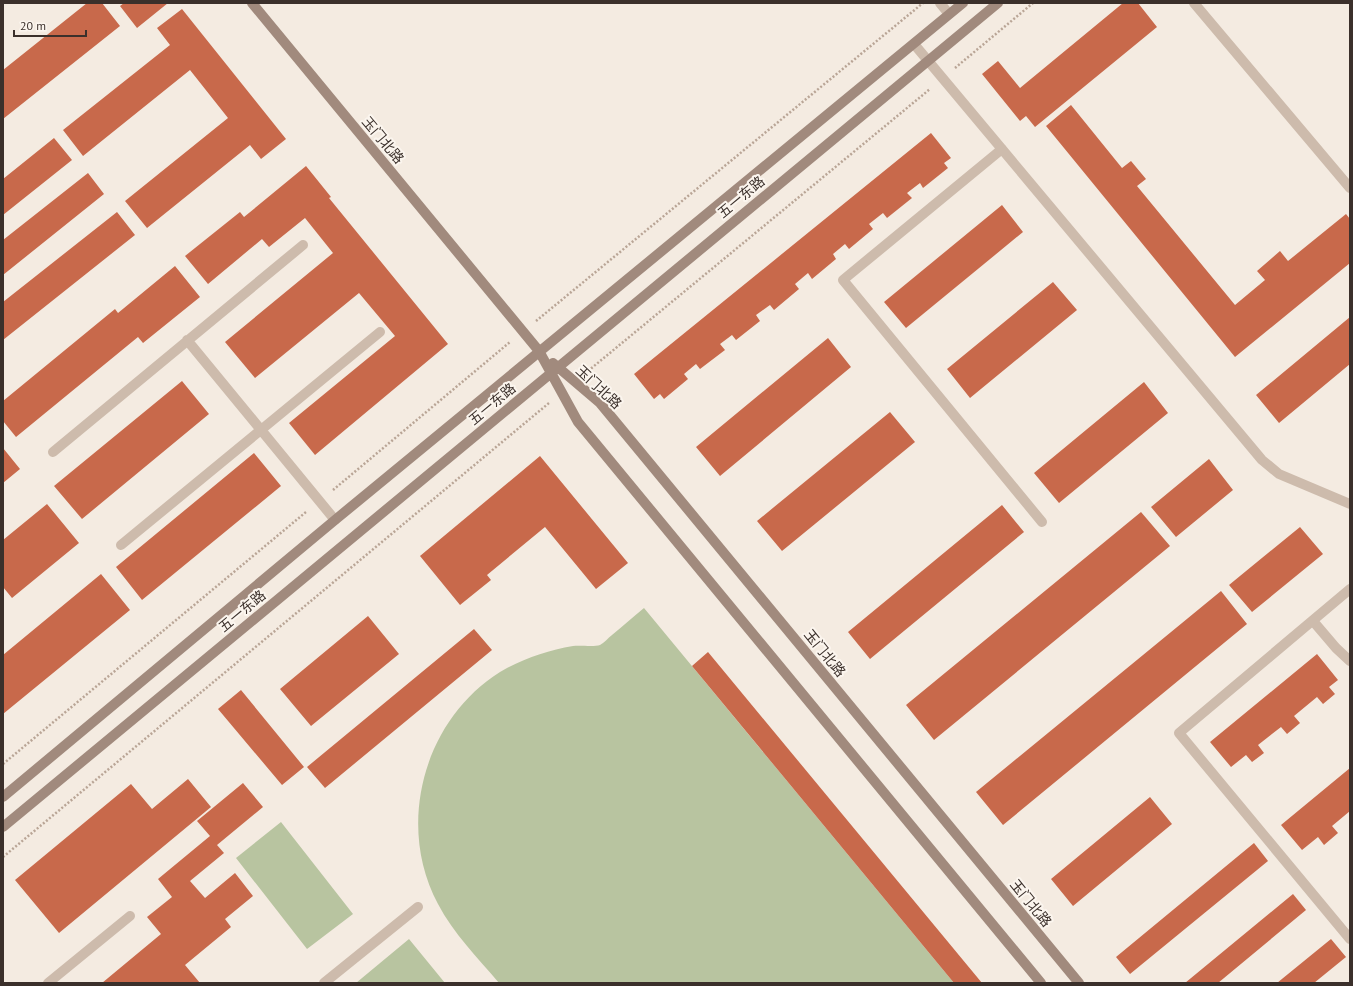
<svg xmlns="http://www.w3.org/2000/svg" width="1353" height="986" font-family="'PT Sans','Noto Sans SC',sans-serif">
<rect width="100%" height="100%" fill="#f4ebe1"/>
<!-- green -->
<path fill="#b8c4a0" d="M644,608L954,983H499C478,958 453,933 438,904C394,822 426,713 507,668C528,657 550,650 573,646C580,645 594,647 600,645C604,643 608,638 612,635C623,626 633,617 644,608Z
M281,822L353,914L307,949L236,858Z
M409,939L445,983H356Z"/>
<!-- building -->
<path fill="#c8694b" d="M87,3H102L120,26L3,119V70Z
M124,3H168L137,28L120,6Z
M1123,3H1138L1157,27L1035,127L1026,116L1020,121L982,74L998,61L1020,88Z
M182,9L286,139L261,159L250,145L147,228L125,201L228,118L190,70L83,156L63,130L170,45L157,28Z
M1071,105L1122,168L1131,161L1146,179L1137,186L1235,305L1265,280L1257,271L1280,251L1288,261L1346,214L1350,219V263L1235,357L1046,126Z
M931,133L951,158L944,163L948,168L923,188L920,183L907,193L912,198L887,218L883,213L869,224L873,229L849,249L845,244L833,254L836,259L812,279L808,273L795,284L799,289L774,310L770,305L756,315L760,321L736,340L732,335L720,344L725,350L700,369L696,364L684,374L688,379L664,399L660,394L654,399L634,374Z
M54,138L72,160L3,215V179Z
M306,166L331,197L329,198L448,344L315,455L289,423L395,336L359,293L255,378L225,342L333,253L305,218L269,247L262,239L208,284L185,256L240,212L244,217Z
M88,173L104,194L3,275V240Z
M1002,205L1023,232L906,328L884,302Z
M117,212L135,235L3,340V302Z
M175,266L200,297L143,343L138,337L16,437L3,421V401L115,309L118,313Z
M1053,282L1077,310L970,398L947,369Z
M1350,317V364L1279,423L1256,395Z
M828,338L851,367L720,476L696,447Z
M182,381L209,414L82,519L54,486Z
M1144,382L1168,413L1059,503L1034,473Z
M890,412L915,442L782,551L757,521Z
M3,448L20,469L3,483Z
M254,453L281,486L142,600L116,567Z
M540,456L628,563L596,589L545,527L487,575L491,580L460,605L420,556Z
M1209,459L1233,490L1176,537L1151,507Z
M47,504L79,543L12,598L3,587V540Z
M1002,505L1024,532L870,659L848,632Z
M1141,512L1170,546L934,740L906,705Z
M1300,527L1323,554L1252,612L1229,585Z
M101,574L130,610L3,714V655Z
M1221,591L1247,624L1003,825L976,792Z
M368,616L399,654L311,726L280,689Z
M474,629L492,650L325,788L307,767Z
M708,652L982,983H954L692,666Z
M1317,654L1338,680L1329,687L1335,694L1323,704L1317,697L1294,716L1300,723L1287,734L1281,727L1258,745L1264,753L1252,762L1246,755L1231,767L1210,742Z
M241,690L304,767L282,785L218,709Z
M1350,768V811L1332,826L1338,833L1324,845L1318,837L1302,850L1281,825Z
M188,779L211,807L59,933L15,880L131,784L152,809Z
M243,783L263,807L217,845L224,853L190,881L205,898L235,873L253,896L225,919L231,927L185,965L200,983H102L161,934L147,917L172,897L158,879L210,836L197,821Z
M1150,797L1172,824L1073,906L1051,879Z
M1254,843L1268,861L1130,974L1116,957Z
M1293,894L1306,910L1218,983H1185Z
M1331,939L1346,957L1314,983H1277Z"/>
<g fill="none" stroke-linecap="round" stroke-linejoin="round">
<!-- path -->
<path stroke="#b9a596" stroke-width="2.5" stroke-dasharray="2 2" stroke-linecap="butt" d="M955,68L1033,3
M536,321L923,3
M588,371L930,89
M333,490L510,342
M3,764L306,512
M3,857L549,403"/>
<!-- lane -->
<path stroke="#cdbbac" stroke-width="10" d="M1194,3L1350,188
M48,983L130,916
M324,983L418,907"/>
<!-- street -->
<path stroke="#cdbbac" stroke-width="10" d="M940,3L949,14
M914,44L1262,460L1279,474L1350,504
M1002,149L843,280L1042,522
M187,340L335,520
M53,452L303,245
M121,545L380,332
M1350,589L1179,733L1350,939
M1313,621L1336,648L1350,661"/>
<!-- secondary -->
<path stroke="#a18a7d" stroke-width="10" d="M252,3L539,351L578,422L1041,983
M553,363L600,403L1079,983
M3,797L335,520L963,3
M3,827L998,3"/>
</g>
<g text-anchor="middle" stroke-width="4" stroke-linejoin="round" paint-order="stroke">
<!-- street labels -->
<g font-size="14" fill="#3b302b" stroke="#fbf5ee">
<text transform="translate(383 140) rotate(50)" y="5">玉门北路</text>
<text transform="translate(741 197) rotate(-40)" y="5">五一东路</text>
<text transform="translate(599 387) rotate(43)" y="5">玉门北路</text>
<text transform="translate(492 404) rotate(-40)" y="5">五一东路</text>
<text transform="translate(242 611) rotate(-40)" y="5">五一东路</text>
<text transform="translate(825 653) rotate(51)" y="5">玉门北路</text>
<text transform="translate(1031 903) rotate(51)" y="5">玉门北路</text>
</g>
</g>
<!-- border -->
<rect width="1353" height="986" fill="none" stroke="#3b302b" stroke-width="8"/>
<!-- scale -->
<path d="M14 30v6h72v-6" fill="none" stroke="#3b302b" stroke-width="2"/>
<text x="20" y="30" font-size="12" fill="#3b302b" stroke="#fbf5ee" stroke-width="3" paint-order="stroke">20 m</text>
</svg>
